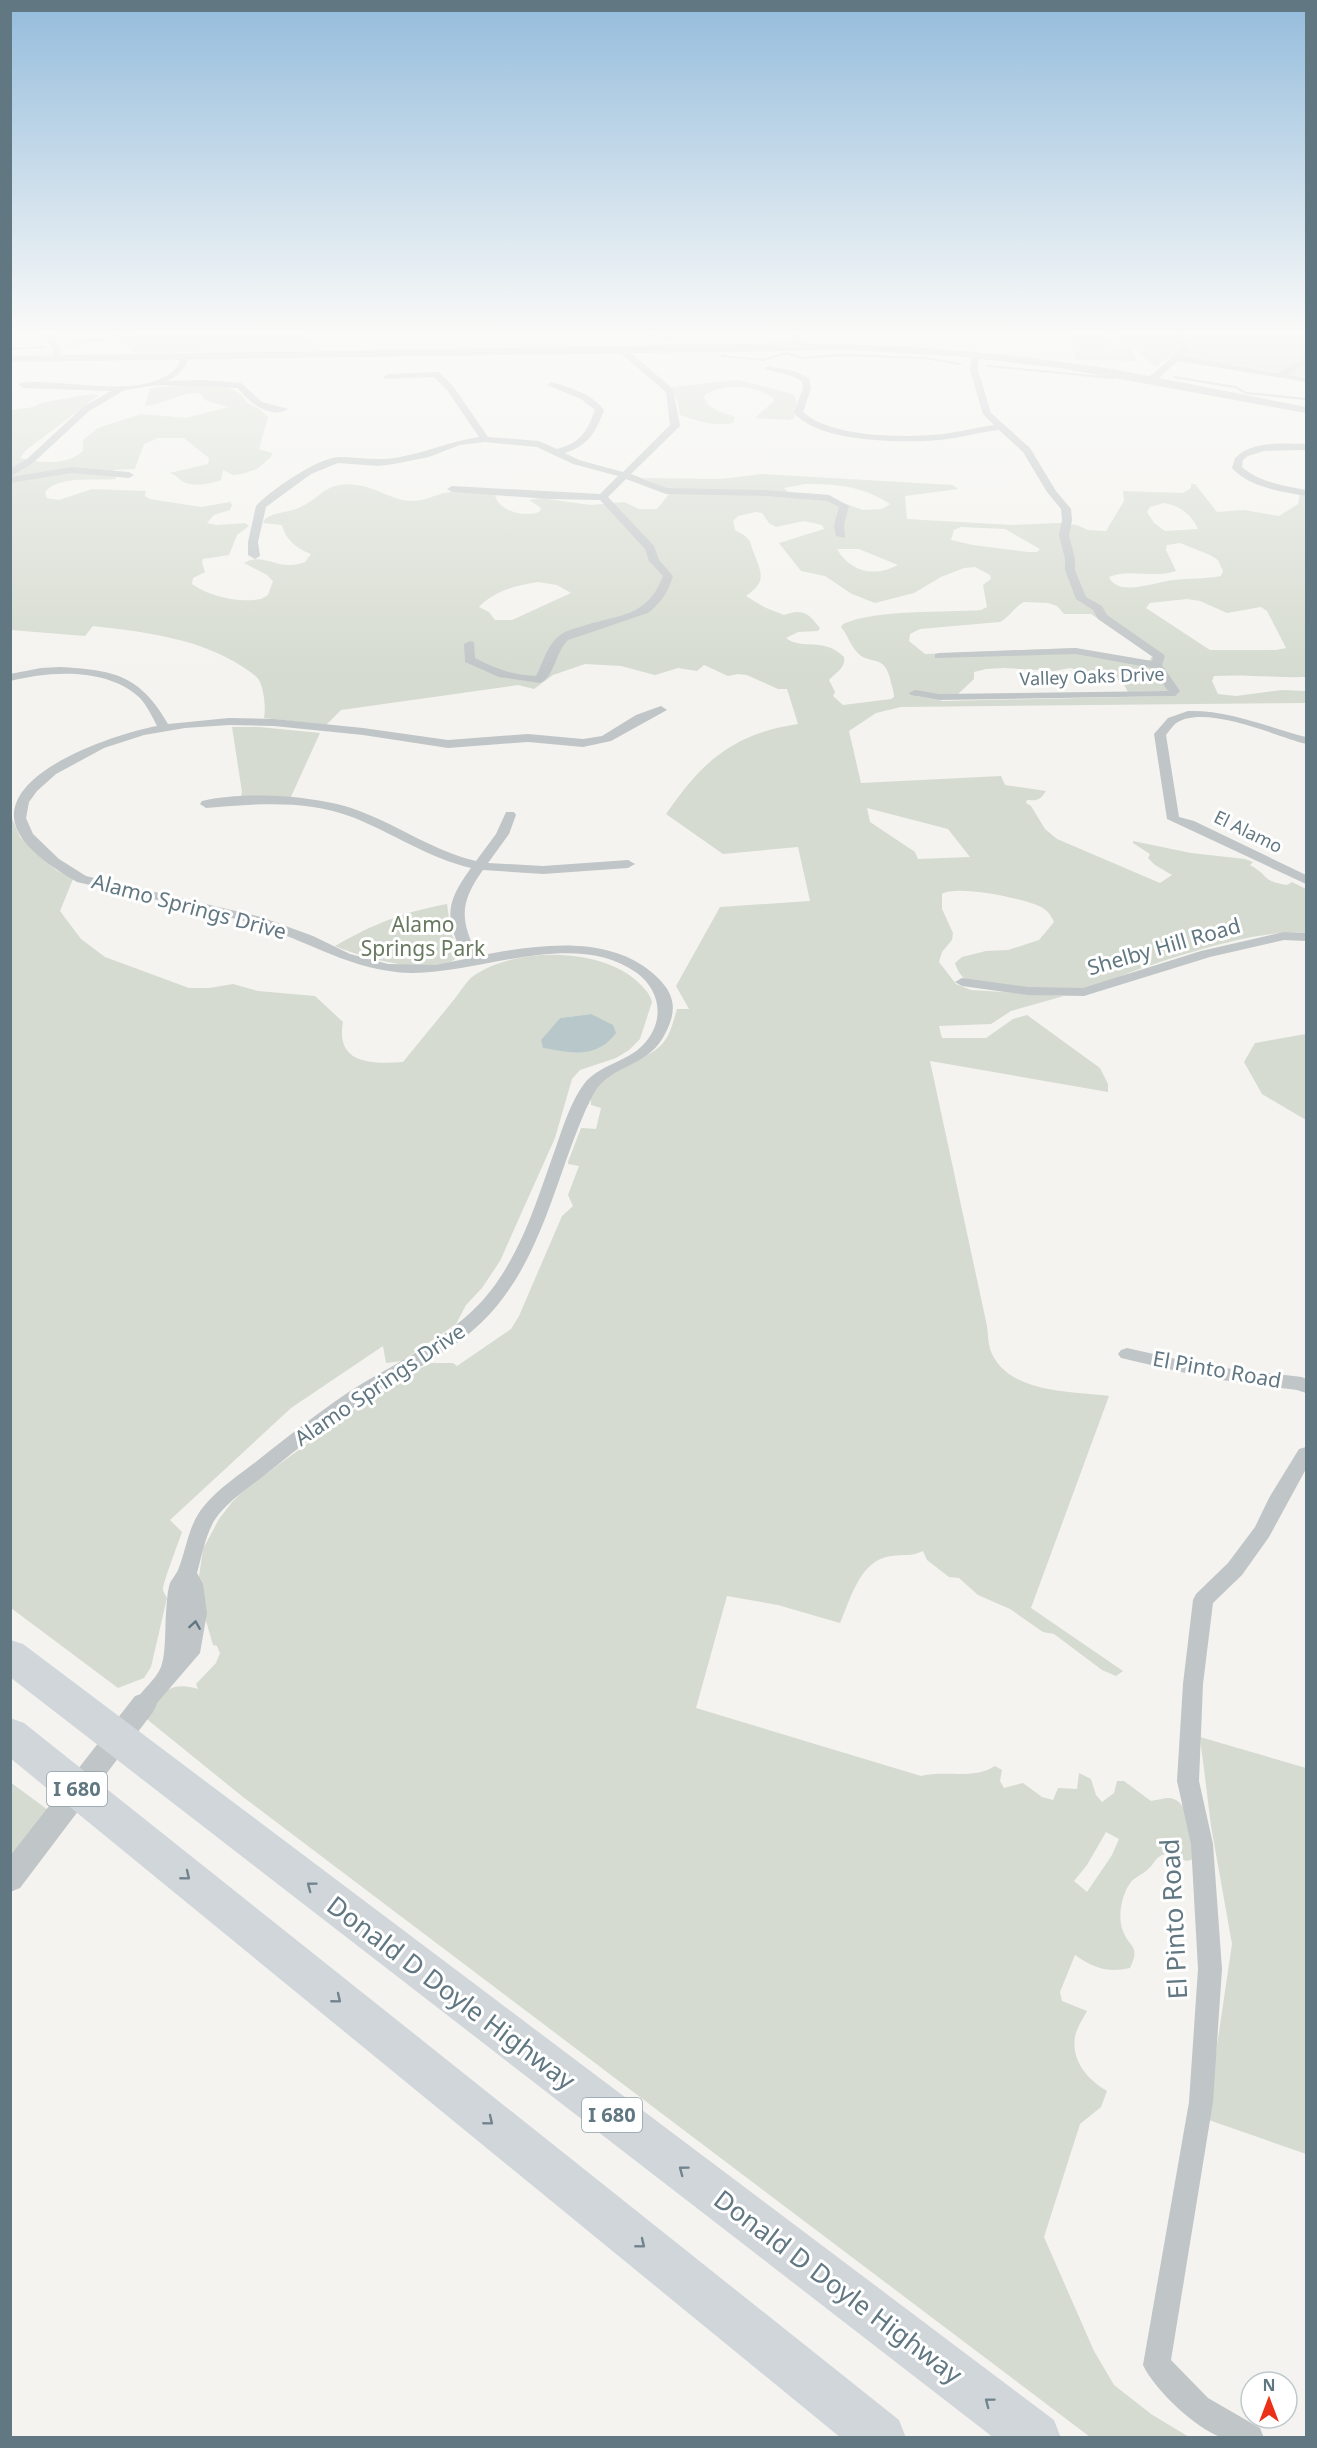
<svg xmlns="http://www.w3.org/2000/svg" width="1317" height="2448" font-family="'Noto Sans',sans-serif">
<rect width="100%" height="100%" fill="#f4f3ef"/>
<!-- green -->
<path fill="#d5dbd0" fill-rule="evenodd" d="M140,335H305L322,350L134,353L121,337Z
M1067,335H1108L1112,346H1131L1137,361L1076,360Z
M1116,335H1306V377L1190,357H1169L1155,367C1143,355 1131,345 1116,335Z
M738,380L793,394L797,401L794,418L789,420L755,418L774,401L773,398C756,385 721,382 704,396C707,410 723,412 735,417L733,423C715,427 698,421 680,415L678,403L671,387Z
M190,385L227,388L234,390L242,395L247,403L258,408L268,417L259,449L272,453L271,457L257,469L242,474L233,475L223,470L221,480C210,484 192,488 182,481C176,477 176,475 169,473L208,464L209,458L184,438H158L144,444L135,469L113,470L116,479C95,481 60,475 45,492L47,498L59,500L92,489L146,491L145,496L150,499L201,507L230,502L232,505L230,510L214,515L207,523L217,525L245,523L249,526L237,535L229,555L203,559L202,562L205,572L193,578L192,584C211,597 238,603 261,599L268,595L273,581L267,575L244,563C260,553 274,566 291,565C296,565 301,563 305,562L311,554C297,549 285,539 282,525L263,523L265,519C274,512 285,513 296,509C324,498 324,478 363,486C380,490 395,501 412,501C424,501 433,496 444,493C458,490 480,491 495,495C499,512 525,517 539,512L541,508L529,500L540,498L591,505L624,502L639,509H657L669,494L661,486L643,478L721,479L762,474L953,485L958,489L905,496L907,519L1012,525L1058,523L1077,525L1088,530L1106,531L1124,501L1123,491L1183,493L1191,488V484H1195L1217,512L1244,510L1279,516L1298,504L1300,494L1306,496V677C1276,678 1245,674 1214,676L1212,681L1218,694L1236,696L1282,690L1306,691V703L901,707L876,713L849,731L861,783L1001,776L1005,785L1046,791C1040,800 1038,801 1027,800L1026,803L1031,806L1045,829L1057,839L1160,883L1172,875L1155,865L1148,858L1150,854L1133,843V841L1191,853L1245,859L1253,862L1250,865C1270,876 1261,881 1287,885L1292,882L1306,889V933C1257,929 1181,955 1134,971C1118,977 1102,986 1087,989C1072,991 981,986 968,981C962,978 957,970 955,963L962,957L986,951L1008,950L1039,940L1054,922C1051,916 1049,912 1043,908C1028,899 956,884 942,894V909L953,933L952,940L942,952L939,962L956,984L971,990L1064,996L1011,1011L991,1024L939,1026L942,1038H986L1013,1019L1027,1015L1100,1068L1108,1084V1092L930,1061L987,1326C988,1333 988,1342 990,1349C1006,1394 1071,1391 1109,1396L1031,1608L1123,1671L1116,1676L1102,1670L1054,1634L1043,1632L1010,1609L978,1595L959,1578L949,1577L927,1560L923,1551C911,1557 904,1554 891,1556C860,1560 851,1598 840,1623L778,1605L727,1596L696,1708L921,1776C945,1770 974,1780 995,1766L1002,1770L1000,1781L1004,1788L1023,1783L1042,1797L1053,1800L1058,1788L1077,1789L1079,1773L1091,1779L1096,1795L1102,1802L1114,1793L1117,1781H1124L1151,1801C1157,1800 1164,1798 1170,1798C1192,1801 1192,1842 1195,1859L1186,1861L1170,1852C1152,1858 1158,1861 1146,1871C1141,1875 1135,1877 1131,1882C1122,1893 1117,1917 1123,1931C1129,1948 1141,1945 1130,1968C1107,1973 1094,1968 1075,1955L1060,1992L1062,2001L1087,2011C1083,2019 1076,2029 1075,2037C1071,2061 1088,2080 1107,2091L1101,2107L1080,2124L1044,2237L1094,2351L1114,2385L1151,2414L1189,2437H1090L243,1797L143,1716C161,1695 168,1680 198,1689L196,1684L216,1663L220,1653L217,1646L213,1645L197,1590L203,1549L219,1519L232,1502L247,1488L349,1413L410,1374L431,1363H453L457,1366L511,1329L519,1316L562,1216L573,1206L568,1195L579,1166L568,1164V1162L581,1128L596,1129L601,1108L591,1105C589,1072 639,1065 659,1047C670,1038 673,1022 677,1009H689L676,986L720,907L810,901L798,847L723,854L666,814C703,761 732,734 798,724L787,689H778L747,675L738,674L728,676L704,665L697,671L678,668L655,675L621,666L585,664L553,675L534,689L518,685L341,710L326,725L264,718C266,708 264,691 260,682C257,675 248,671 243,667C199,638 144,632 93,626L85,636L11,630V410L34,407L41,403L90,394L99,395L25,451L20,458C40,463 66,466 83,451V440L98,428L141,414L186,418L228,407L207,401L199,393C177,393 165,404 145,406L150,388ZM805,484C838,484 862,486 890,504L882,509L863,510L819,494L789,493L784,488ZM1164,503C1179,505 1192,515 1198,529L1165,531L1154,523L1147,512L1150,507ZM756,512L762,513L769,523L776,527L804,521L822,525L824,529L779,543L801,571L825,576L852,594L875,603L914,593L941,577L964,568L975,567L990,575L991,579L983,585L987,607L981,610C944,613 875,609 843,624L841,627C847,634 850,644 856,651C869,667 883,652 890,678C891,685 894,690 894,697L891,699L843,705L833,696L835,692L829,680C836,672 846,668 844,657C823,636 803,651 786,638L798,632L818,631L820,628C809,613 802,608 784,615L764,607L746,596C768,581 761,572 753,551C751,546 751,541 747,538C744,534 739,533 735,530L733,521L738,516ZM961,527L1005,529L1040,549L1037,552H1028L973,545L951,540L954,530ZM1180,543L1210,555L1218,560L1223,571L1221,576C1206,579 1190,578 1174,580C1158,581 1118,598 1109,577C1129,568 1154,579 1176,571L1166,550L1167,545ZM837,549H859L898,565C875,577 851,573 837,549ZM538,582L557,585L571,593L512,620H495L489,612L479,607C494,591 517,585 538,582ZM1187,599L1200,601L1227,613L1261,607L1267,611L1286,648L1276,650H1210L1146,608L1150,603ZM1024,602L1048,603L1057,606L1064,614H1091L1152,656L1150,660L1142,661L1074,648L925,654L909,641L910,634L920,629L1000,622C1010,617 1014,607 1024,602ZM1004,668L1054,671L1070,668L1122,681L1128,692L1159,691L1168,696L943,701L917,696L957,695L974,679V672L986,669ZM867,808L948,829L970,857L918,859L915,852L870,822ZM1106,1832L1119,1839L1112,1855L1087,1892L1074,1881L1087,1865Z
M232,727H259L320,733L290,799H240L242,792Z
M10,814L20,837L56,870L73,879L60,911L81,939L105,957L189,988H209L233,984L258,991L315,996L343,1022C335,1065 373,1064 403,1062C419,1042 436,1022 452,1002C459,994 465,983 472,977C514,946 602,947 639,983C645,989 650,994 652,1002L640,1039L629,1050L616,1058L580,1070L572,1079L555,1138L500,1261L482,1288L466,1305L456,1324L402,1361L386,1363L383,1346L291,1408L170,1520L182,1532C179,1541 162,1585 163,1590C163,1591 167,1598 167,1598L151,1667L144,1678L118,1688L11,1608ZM591,1014L575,1052L544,1048L541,1040L560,1018Z
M447,904L451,933L460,954C442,981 360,957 335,946C373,924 404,912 447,904Z
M1306,1034V1120L1262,1094L1244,1062L1255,1043Z
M1200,1737L1306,1768V2154L1203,2118L1215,2059L1232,1944L1211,1826Z
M10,1782L48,1810L10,1859Z"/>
<!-- water -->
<path fill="#b7c7ca" d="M591,1014L613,1025L616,1033C596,1059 573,1053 543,1048L541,1040L560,1018Z"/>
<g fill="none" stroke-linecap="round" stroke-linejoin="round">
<!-- stream -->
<path stroke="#b7c7ca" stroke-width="2" d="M648,335L674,339
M65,346L120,335
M10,349L44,347
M722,356L763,360L787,353L801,358L842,355L924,358L960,364
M988,366L1113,378
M1174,377L1235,387L1246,393L1306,399"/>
<!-- minor -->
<path fill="#c0c5c7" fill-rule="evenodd" d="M44,335H52L61,350L60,360L53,358V350Z
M793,335H801L799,348L792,346Z
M1176,335H1184L1188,351L1183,356L1278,373L1306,358V363L1288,374L1306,378V382L1178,361L1152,384H1146V380L1180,350Z
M619,348H625L673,389L680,426L631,474L667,488L765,490L829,495L849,506L844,525L845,538L836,536L834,525L839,507L827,501L765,496L666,494L626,479L608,497L654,546L659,560L673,576C668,592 662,602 648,613L568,640C556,651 554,678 540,683L499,677L465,662L464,644L470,641L474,642L475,658C494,668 514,676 536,676C543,663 547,645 559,636C565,631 573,629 580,627C617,614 647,619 663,576L649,561L645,549L600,500L549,499L452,492L447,489L452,486L600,494L618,476L573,464L537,447L485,442L460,445L429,457L394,464L378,466L338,463L311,474L266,507L258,542L260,556L255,559L248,555V542L256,506C271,490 317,458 339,457C358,457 375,461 394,458C423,454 450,441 479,437L447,390L434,377L385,379L384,377L388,374L439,372L453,386L488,437L539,441L557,449C580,443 587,432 595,410L581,399L547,385L551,382C571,388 591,393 604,410C596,432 588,446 565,453L579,460L623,472L670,425L666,392L619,352Z
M972,351L979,353L978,370L991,413L1030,448L1056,491L1071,509L1072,520L1069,535L1075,559V570L1086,597L1102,606L1107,615L1163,654L1165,656L1162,665L1180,691L1175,696L939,700L911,695L909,693L915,690L939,694L1168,691L1152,668L1076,654L935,658V654L939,653L1076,648L1152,661L1153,657L1098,619L1093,610L1076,599L1065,570V559L1059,535L1062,520L1061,509L1047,492L1023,452L999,430C979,432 960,438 940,440C902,443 820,443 794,413L803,388L802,381L789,375L764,369L768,366L794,371L809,378L811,388L803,412C831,438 906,438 943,434C960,432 977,427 994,425L983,414L970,370Z
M185,354L189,357C185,369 179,376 167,381L202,380L241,383L262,402L288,409C272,420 248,402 238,388L157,385L125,390L89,411L33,463L10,477V469L27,459L83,407L111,391L23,388L19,385L20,383C61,377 139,401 173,371C178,367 179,361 182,355Z
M1306,444V450L1264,451L1248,456L1243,460L1242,467C1260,483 1284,485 1306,490V496C1281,491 1250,488 1232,468L1235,458C1253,440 1283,444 1306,444Z
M72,467L129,472L134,475L129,478L72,473L10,483V477Z
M60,667C114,670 140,675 168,724L229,718L274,719L363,728L448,740L528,734L583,739L602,736L636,715L661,706L667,710L611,741L583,747L528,742L448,748L363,735L274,726L229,725L185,728L144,735L104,748L56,774L37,791L29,802L26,818L33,834L59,859L86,876L261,917L313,936L350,954L388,964L436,965L465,959C445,919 444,905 471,868C428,858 393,833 352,817C306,799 254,804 206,808L200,804L202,801C245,791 320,795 362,812C401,827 434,851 476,861L496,834L506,812H514L516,815L509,834L488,863L543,866L628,860L635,864L628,868L543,874L483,870C459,903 460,921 478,956C535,945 612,932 658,978C675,995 677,1010 666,1032C650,1066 618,1063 598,1087C593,1093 590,1102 586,1109C554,1182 541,1264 482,1322C449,1354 407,1373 370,1397C333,1420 300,1447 266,1474C249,1488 226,1502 214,1521C205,1537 202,1555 197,1573L203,1584L207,1613L200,1653L151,1710L144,1713L137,1710L134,1704C140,1691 156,1680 161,1667C166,1654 165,1628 166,1613C167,1604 167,1592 170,1583C171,1581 178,1571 178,1570C187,1548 188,1525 204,1506C219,1488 239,1475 257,1461C291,1434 326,1406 363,1383C405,1359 450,1336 483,1300C521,1257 537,1199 556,1147C563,1127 571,1101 584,1084C599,1065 626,1062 642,1046C665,1023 662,992 637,973C575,928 479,974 411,973C349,971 307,939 250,923C194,906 135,896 77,882C56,870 16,845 14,818C10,768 119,733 157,726C152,716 147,706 140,698C107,667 50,671 10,681V674L41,668Z
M1188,711C1230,710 1267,727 1306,737V744C1275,736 1203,703 1175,724C1172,727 1169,731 1166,735L1179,817L1194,821L1306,875V884L1167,819L1154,734L1168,718Z
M1284,932L1306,933V941L1284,940L1210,957L1084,996L1028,995L962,986L955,982L962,978L1028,987L1083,988L1201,951Z
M1127,1348L1207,1366L1302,1377L1306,1379V1393L1297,1390L1207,1378L1121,1358L1118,1354L1121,1350Z
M1306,1447V1469L1269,1537L1242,1575L1213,1603L1203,1684L1199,1781L1213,1844L1222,1969L1213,2102L1171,2360L1208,2398L1260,2428L1264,2438C1251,2438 1233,2441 1221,2437C1196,2429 1154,2389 1143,2365L1189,2102L1198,1969L1191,1844L1177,1781L1183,1684L1193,1600L1196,1594L1228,1563L1255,1527L1269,1498L1299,1449Z"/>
<!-- tertiary -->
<path fill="#c0c5c7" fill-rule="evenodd" d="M796,343L903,346L1008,355L1113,369L1306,407V413L1060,368L955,356L849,350L10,362V356Z
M144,1693L153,1696L157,1704L153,1712L20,1888L10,1892V1856L135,1696Z"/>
<!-- motorway -->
<path fill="#d0d6da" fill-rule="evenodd" d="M10,1640L23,1644L1054,2420L1061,2438H994L10,1677Z
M10,1718L24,1723L899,2420L906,2438H841L10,1758Z"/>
</g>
<!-- one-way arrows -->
<defs><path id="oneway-chevron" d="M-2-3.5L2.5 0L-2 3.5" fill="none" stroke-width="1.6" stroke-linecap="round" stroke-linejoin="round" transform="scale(1.5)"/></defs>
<use stroke="#617782" href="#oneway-chevron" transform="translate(195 1625) rotate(-81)"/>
<g stroke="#72858f">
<use href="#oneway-chevron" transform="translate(186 1876) rotate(39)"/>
<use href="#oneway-chevron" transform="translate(311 1886) rotate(-143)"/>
<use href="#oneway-chevron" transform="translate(337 1999) rotate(39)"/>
<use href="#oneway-chevron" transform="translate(489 2121) rotate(39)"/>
<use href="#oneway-chevron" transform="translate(683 2170) rotate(-143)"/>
<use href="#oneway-chevron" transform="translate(641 2244) rotate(39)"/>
<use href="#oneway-chevron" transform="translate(989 2402) rotate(-143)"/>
</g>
<!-- sky -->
<linearGradient id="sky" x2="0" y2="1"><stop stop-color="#94bcdc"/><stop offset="0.49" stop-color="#fafaf8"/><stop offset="1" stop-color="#fafaf8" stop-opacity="0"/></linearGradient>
<rect width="1317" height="678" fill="url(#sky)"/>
<g text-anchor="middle" stroke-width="6" stroke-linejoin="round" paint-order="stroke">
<!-- far-street labels -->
<g font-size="18" fill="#617782" stroke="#fff">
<text transform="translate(1092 677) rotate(-2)" y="6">Valley Oaks Drive</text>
<text transform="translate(1248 832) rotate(26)" y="6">El Alamo</text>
</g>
<!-- shield labels -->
<g fill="#fff" stroke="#90a0a8" stroke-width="1.5">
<rect x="47" y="1772" width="60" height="34" rx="4.5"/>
<rect x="582" y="2098" width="60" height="34" rx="4.5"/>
</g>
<g font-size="20" font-weight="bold" fill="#617782">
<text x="77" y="1796">I 680</text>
<text x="612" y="2122">I 680</text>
</g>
<!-- street labels -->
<g font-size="21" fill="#617782" stroke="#fff">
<text transform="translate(189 907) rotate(15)" y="7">Alamo Springs Drive</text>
<text transform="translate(1164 947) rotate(-16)" y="7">Shelby Hill Road</text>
<text transform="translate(1217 1370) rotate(10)" y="7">El Pinto Road</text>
<text transform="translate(380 1385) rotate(-34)" y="7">Alamo Springs Drive</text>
</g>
<!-- park labels -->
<g font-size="21" fill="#687960" stroke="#fff">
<text x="423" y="932">Alamo<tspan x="423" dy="24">Springs Park</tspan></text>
</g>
<!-- near-street labels -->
<g font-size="26" fill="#617782" stroke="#fff">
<text transform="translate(1174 1919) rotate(-93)" y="9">El Pinto Road</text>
<text transform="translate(451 1993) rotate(37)" y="9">Donald D Doyle Highway</text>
<text transform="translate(838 2287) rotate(37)" y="9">Donald D Doyle Highway</text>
</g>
</g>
<!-- border -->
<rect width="1317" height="2448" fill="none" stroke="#617782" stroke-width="24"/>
<!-- north arrow -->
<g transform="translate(1269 2400)"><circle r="28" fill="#ffffff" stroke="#c0c9cd" stroke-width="1.5"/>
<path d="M0-4.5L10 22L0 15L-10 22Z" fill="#ec3017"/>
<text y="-9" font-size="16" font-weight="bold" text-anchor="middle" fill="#617782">N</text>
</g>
</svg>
